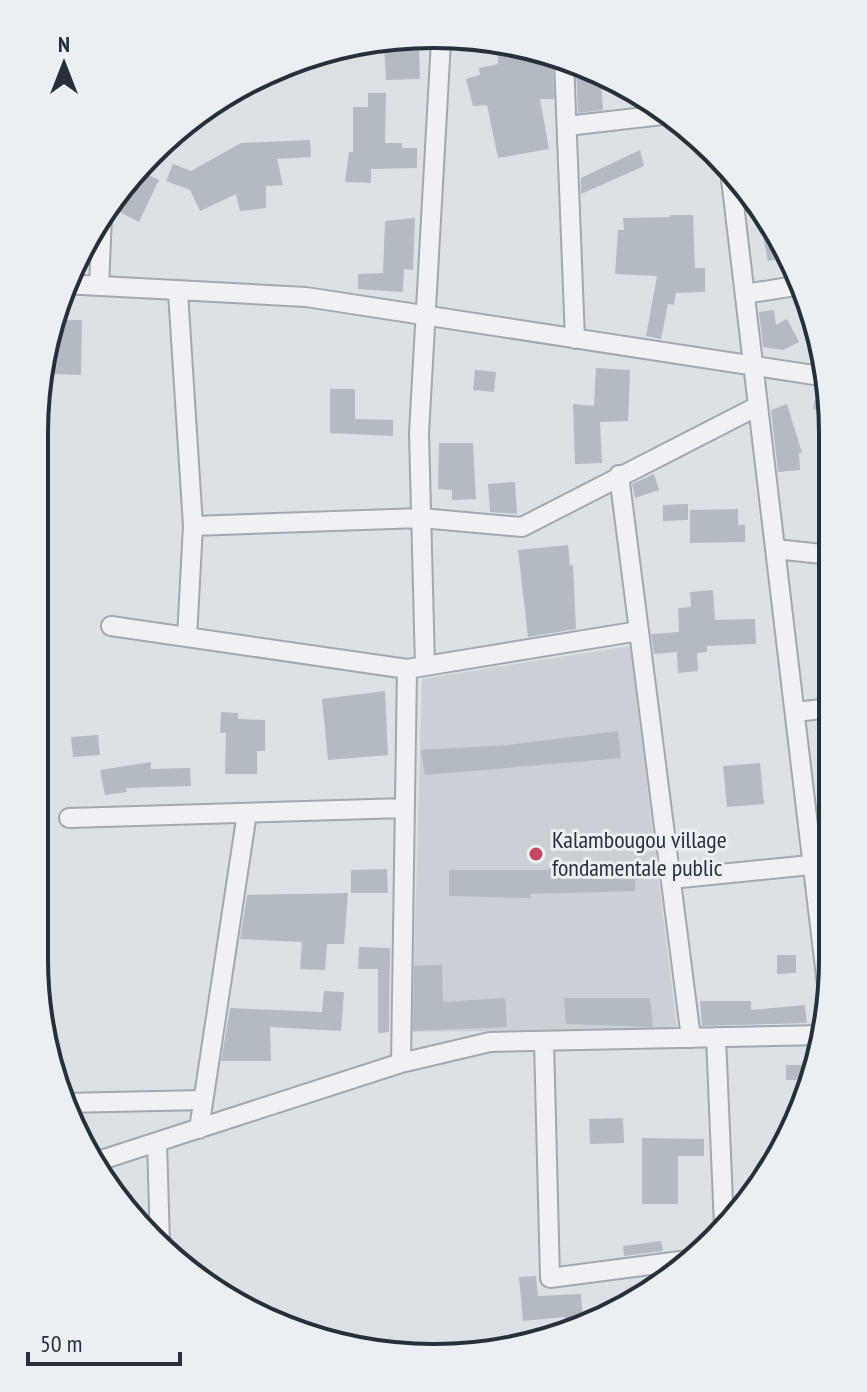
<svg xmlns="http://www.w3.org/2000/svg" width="867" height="1392" font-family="'PT Sans Narrow',sans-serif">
<rect width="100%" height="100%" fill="#dce1e5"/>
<!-- built -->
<path fill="#cbd0d6" d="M630,646L677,1028L412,1032L422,679Z"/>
<!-- building -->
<path fill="#b4bac2" d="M419,45L420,79L386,80L384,46Z
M498,45L536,48L553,56L554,99H540L549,149L498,158L487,105L473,106L466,79L480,75L479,68L498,64Z
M576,67L601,79L603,110L578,113Z
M368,93H386L385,143H402V148H417V168L371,169V183L345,182L349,152H353V107H368Z
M310,140L311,157L277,159L283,185L266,186V208L240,211L236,194L200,211L190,190L166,181L173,164L191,171L241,143Z
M640,150L644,166L581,194V178Z
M139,171L159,180L139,222L108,206L116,191Z
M757,208L780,234L789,257L768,261Z
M670,215H693L695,268H705V292L676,293L674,305L668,304L661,339L646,336L657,276L615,274L618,230H624L623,218L670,217Z
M415,218L413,270L404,269L403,292L358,289V274L383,273L385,221Z
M774,310L776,325L787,319L799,342L783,350L763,347L759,312Z
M58,320H82L81,375L53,374L54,338H57Z
M596,368L630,370L628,421L600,422L602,463L575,464L573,404L594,406Z
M475,370L496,372L494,392L473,390Z
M330,389H355V419L393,420V436L330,433Z
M816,394L830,396L832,412L813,409Z
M787,404L802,453H799L800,470L778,472L771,410Z
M439,443H473L476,499L452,500V490L438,489Z
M654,474L659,490L635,498L632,484Z
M515,482L517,514L490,512L488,484Z
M688,504V520L663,521V505Z
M738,509V525H745V542L690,543V510Z
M568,545L570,566L573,565L576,629L528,637L518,550Z
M713,590L715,620L755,619L756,644L707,646V652L697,653L698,671L678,673L677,652L654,654L651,634L679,632L678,608L691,607L690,592Z
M385,691L388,755L328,760L322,699Z
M221,712L238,713V719L265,720V751H257V774H225L226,733H220Z
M618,731L621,758L425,775L421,750L508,745Z
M98,735L100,755L73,757L71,737Z
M151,762V769L190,768L191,786L126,788L127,792L105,795L100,770Z
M760,763L764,804L727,807L723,766Z
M636,866L635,891L530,894L531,898L449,896V870H549V867Z
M387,869L388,893H351V870Z
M348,893L344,944H327L325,970L300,969L302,942L240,939L247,895Z
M359,947L390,948L389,1032L378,1033V969H358Z
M777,955H796V973L777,974Z
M442,965L443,1002L505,998L507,1027L413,1031L414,966Z
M324,991L344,992L341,1031L270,1027L271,1061H221L230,1008L322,1012Z
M564,998H650L653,1027L566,1024Z
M700,1001H751V1010L805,1005L807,1023L702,1026Z
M786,1065H809V1080H786Z
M623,1118L624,1143L590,1144L589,1119Z
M642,1138L704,1139V1156H678V1204H642Z
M661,1241L663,1251L624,1256L623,1246Z
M536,1276L538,1296L581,1294L583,1327L566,1335L565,1317L523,1321L519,1277Z"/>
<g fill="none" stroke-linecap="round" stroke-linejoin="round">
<!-- street casing -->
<g stroke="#a2a8ae" stroke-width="22">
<path id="street" d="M564,61L575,339
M567,126L671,114
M731,179L830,1010
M63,284L306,297L827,377
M99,286L102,216
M178,292L193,526L187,637
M745,294L801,285
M619,475L691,1038
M193,526L421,518L522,527L758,406
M775,549L832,555
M111,626L407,669L639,631
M425,666L419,433L441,41
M795,712L831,708
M69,818L405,808
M671,879L830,863
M716,1037L724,1226
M544,1041L550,1278L688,1260
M401,1063L407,669
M64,1103L203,1100
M199,1129L247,813
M157,1142L160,1243
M95,1162L401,1063L490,1042L823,1035"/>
</g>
<!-- street -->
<use href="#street" stroke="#eff1f4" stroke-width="18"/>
</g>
<!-- markers -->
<circle fill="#c44864" stroke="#ebeff3" stroke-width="3" cx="536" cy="854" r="8"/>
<g text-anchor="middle" stroke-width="6" stroke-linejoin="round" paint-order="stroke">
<!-- poi labels -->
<g font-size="24" fill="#27303a" stroke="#ebeff3" text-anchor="start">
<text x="552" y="848">Kalambougou village<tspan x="552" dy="28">fondamentale public</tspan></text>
</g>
</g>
<!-- crop -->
<path d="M0 0H867V1392H0ZM433 48H434A385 385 0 0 1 819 433V959A385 385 0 0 1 434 1344H433A385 385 0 0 1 48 959V433A385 385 0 0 1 433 48Z" fill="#ebeff3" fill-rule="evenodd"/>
<path fill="none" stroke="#27303a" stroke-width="4" d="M433 48H434A385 385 0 0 1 819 433V959A385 385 0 0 1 434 1344H433A385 385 0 0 1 48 959V433A385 385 0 0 1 433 48Z"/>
<!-- north arrow -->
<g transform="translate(64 64)" stroke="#ebeff3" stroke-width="6" paint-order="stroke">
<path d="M0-6L14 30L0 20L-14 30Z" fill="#27303a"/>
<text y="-12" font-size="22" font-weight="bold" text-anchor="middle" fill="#27303a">N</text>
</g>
<!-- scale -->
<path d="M28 1352v12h152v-12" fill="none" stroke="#27303a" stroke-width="4"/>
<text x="40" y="1352" font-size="24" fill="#27303a" stroke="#ebeff3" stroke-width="6" paint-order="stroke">50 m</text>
</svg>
